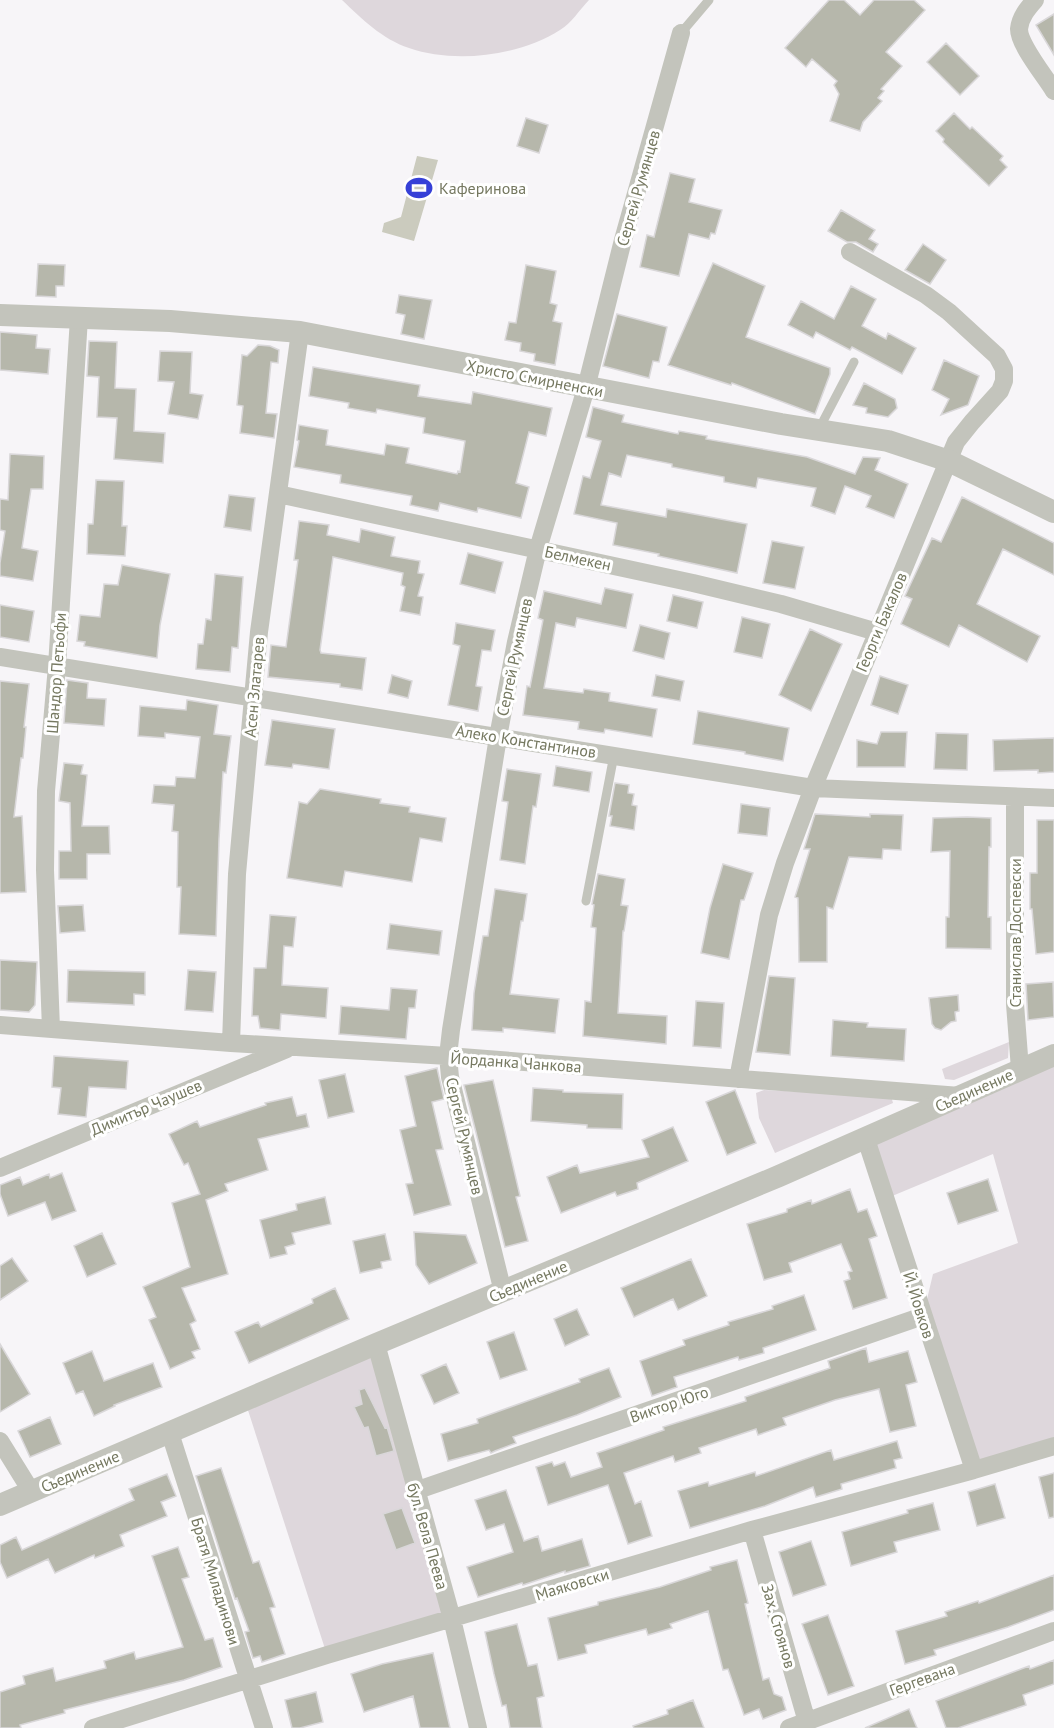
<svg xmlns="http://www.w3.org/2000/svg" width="1054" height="1728" font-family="'PT Sans',sans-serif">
<rect width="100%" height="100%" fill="#f7f5f8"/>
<!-- green -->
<path fill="#ded7dc" d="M342,0H589C580,9 571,24 560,30C519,56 455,64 409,48C382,39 362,19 342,0Z
M1009,1042L1008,1058L954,1080L945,1079L942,1069Z
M1054,1056V1446L974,1470L923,1316L933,1274L1018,1243L993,1154L885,1199L866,1139Z
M764,1090L891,1096L893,1103L775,1153L759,1118L756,1093Z
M376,1344L446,1599L438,1623L327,1655L245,1401Z"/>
<!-- water -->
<path fill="#cbcbbe" d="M417,156L438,160L414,241L382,232L384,223L401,217Z"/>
<!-- building -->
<path fill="#b6b7ab" stroke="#d9d7d9" stroke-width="1.5" d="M829,0H844L860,15L874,0H914L925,10L886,52L902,66L881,89L884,91L878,98L882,101L863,122L860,131L830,121L839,94L834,85L837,81L812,59L806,67L785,48Z
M1054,14V55L1036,25Z
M946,43L979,76L960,95L927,62Z
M954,113L970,129L972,127L1003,156L1000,160L1007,167L989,186L943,142L944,139L936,131Z
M526,118L548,125L539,153L517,146Z
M670,173L695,179L689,202L722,210L715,234L711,233L709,239L689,234L679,276L640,267L647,235L654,237Z
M841,210L875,230L869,239L878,244L873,252L856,242H847L828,231Z
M923,244L946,260L930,284L905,270Z
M713,263L765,286L746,337L830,368V374L815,414L732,383L731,385L668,365Z
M38,264L65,265L64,286H56V297L36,296Z
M526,265L556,271L550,303L557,305L553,321L562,323L555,365L534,361L535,354L520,351L521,343L505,340L509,322L516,323Z
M851,286L876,299L862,326L886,339L888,333L916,348L902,374L852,347L850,350L816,332L813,338L788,325L801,301L834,319Z
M399,295L432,300L424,339L401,334L405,315L396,313Z
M617,314L667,327L659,362L653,361L649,378L603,366Z
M0,332L37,335L36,348L50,349L48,374L0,370Z
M89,341L117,342L115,388L136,389L134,431L165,433L163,463L114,459L117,418L97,417L99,377L87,376Z
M258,345L270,346L279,350L278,363L271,362L266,413L277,414L274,438L240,433L243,406L237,405L242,355L247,356Z
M160,351L192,352L190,393L203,395L198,419L168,414L174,382L158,381Z
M944,360L979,376L968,405L941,415L949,399L932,390Z
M313,367L420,385L418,396L471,404L473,392L552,408L546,436L529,432L516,483L529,487L521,518L478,508L477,512L440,503L438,511L410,505L412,496L340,483L341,475L294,467L299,441L297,440L299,425L328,430L326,445L384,455L386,444L409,448L406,463L457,474L458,471L460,472L465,441L423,433L425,418L377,409L376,413L348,408L349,403L309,396Z
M864,383L895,399L897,408L888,417L866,413L867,408L853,405Z
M593,407L624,415L622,422L678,434L679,431L707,436L706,439L807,457L855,474L863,457L880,458L875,470L908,484L894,518L866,507L871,496L845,486L835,514L811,506L816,488L758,478L756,488L724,482V477L672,467V464L627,455L621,477L609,473L601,505L666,517L667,509L747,524L737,573L658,556L659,554L613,545L617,523L574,514L583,476L590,478L601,441L586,437Z
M10,454L44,456L43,489H31L22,548L38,551L33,581L0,576V563L5,531L0,530V499L8,500Z
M96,480L124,481L122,526H127L125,556L87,554L88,524H93Z
M229,495L255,498L251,531L224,527Z
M962,497L1054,543V575L1003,549L977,604L1040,636L1027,662L959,625L949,647L901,624L912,599L905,596L932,538L941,542Z
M299,521L329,525L327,535L359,542L361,529L395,537L391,556L420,561L418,573L424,574L418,596L423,597L420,615L400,611L405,587L401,585L403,573L333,557L320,650L321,653L366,658L362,690L340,687V684L268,677L271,645L286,647L298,560H294Z
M772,541L804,547L795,589L763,583Z
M468,553L503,562L495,593L460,584Z
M122,565L170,574L160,625L157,658L84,646L85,642L77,641L80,615L100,617L104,584L118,585Z
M215,574L243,577L238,648L232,647L230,672L196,669L198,644H203L206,619L211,620Z
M605,588L633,594L626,628L577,618L575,627L556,623L544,688L583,693L584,689L610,693L609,701L657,709L652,737L605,729L604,733L578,729L579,722L523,715L527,686L530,687L543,620L538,618L544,591L601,604Z
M673,595L703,602L697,628L667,621Z
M0,605L34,611L29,642L0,637Z
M742,617L770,624L762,658L734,652Z
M456,623L495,630L491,651L482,650L476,686L482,687L478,711L448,705L460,646L453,644Z
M640,625L670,633L664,659L633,651Z
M810,629L842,644L811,711L779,695Z
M392,675L412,681L408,698L388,693Z
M656,675L684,681L680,701L652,696Z
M880,676L908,685L898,714L871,705Z
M67,680L88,683L87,698L106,699L104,726L64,723Z
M0,681L29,684L24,727H26L23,758H21L14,817L22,816L26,892L0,893Z
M187,700L218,705L214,734L231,736L226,773L223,772L219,839L216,936L179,934L181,887H177L178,832L172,831L174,805L152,803L154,785L175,786L176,777L195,778L200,737L165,733V738L138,736L140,706L186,710Z
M698,711L789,728L783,761L745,754V752L693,744Z
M272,720L335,729L329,769L293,764L292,768L265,765Z
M881,732H907L905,767H857V740L877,744Z
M936,733L968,734L967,770L934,769Z
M1054,738V772L1038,773V770L994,771L993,740Z
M64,763L83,765L81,774L87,775L82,826H109L110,854H87V879H59V851H71L70,803L59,801Z
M556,766L592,772L589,792L553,786Z
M507,769L541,774L536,807L533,806L525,864L500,860L508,802L502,801Z
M615,783L629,785L628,793L634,794L632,805L637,806L634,830L610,826L612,816H609Z
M320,789L381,799L380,803L410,807L409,812L446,818L442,842L420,838L412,882L345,871L342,887L287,878L299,802L307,804Z
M741,804L770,808L767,836L738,833Z
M815,814L870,817V814L903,815L901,850L883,849L882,859L849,857L833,909L827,907V962H799L798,898L795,897L810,849H804Z
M967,817L991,818V847H989L988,917H991V949L946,948V917H949L950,851L931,852L933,818Z
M1037,820H1054V952L1036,954L1032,909H1030V873H1037Z
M723,864L753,873L744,900H741L729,959L701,953L710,908Z
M598,874L625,879L621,905L628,906L624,931H623L618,1013L667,1016L666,1044L583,1036L585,1001L591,1002L596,928L591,927L594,905L592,904Z
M495,889L527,894L523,921H521L510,994L559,999L555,1033L503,1028V1032L472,1030L474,993L483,936H488Z
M83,905L85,931L60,933L58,906Z
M270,915L296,917L293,947L284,946L282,985L328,988L326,1018L281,1014L280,1030L260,1028L258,1016H252L254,968H266Z
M390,924L442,931L439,955L387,949Z
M0,960L37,962L35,1005L29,1012L0,1010Z
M68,970L145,972V995L134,994V1005L67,1002Z
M188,970L216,972L213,1012L185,1010Z
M769,976L795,978L790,1055L756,1052Z
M1053,982L1054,1017L1028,1020L1026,984Z
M391,988L417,990L415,1008H409L406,1039L339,1034L341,1006L389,1010Z
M958,995L959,1011L955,1012L956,1021L951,1022L941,1030L935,1028L932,1024L929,998Z
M696,1001L724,1003L721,1048L693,1046Z
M833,1020L868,1023L867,1027L906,1029L904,1061L831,1056Z
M54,1056L128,1061L126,1089L89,1087L86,1117L58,1114L61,1088L52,1087Z
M437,1068L444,1099L432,1102L443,1149L436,1150L451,1205L414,1215L406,1184L413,1183L400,1130L416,1126L405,1076Z
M345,1074L354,1112L328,1118L319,1080Z
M493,1080L520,1196L516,1197L528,1241L505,1247L464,1085Z
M533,1088L563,1090V1092L623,1094L622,1129L587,1128V1125L531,1121Z
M735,1090L756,1143L727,1155L706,1102Z
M292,1097L297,1116L306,1114L309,1127L258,1139L268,1170L225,1184L228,1191L206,1200L228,1274L182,1288L196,1321L190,1324L200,1349L192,1352L195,1358L170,1369L149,1320L156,1317L143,1287L190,1267L172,1203L200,1194L188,1163L184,1165L169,1134L197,1121L200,1127L266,1105L265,1103Z
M673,1127L688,1161L637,1183L638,1189L617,1196L615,1192L561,1213L547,1177L577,1165L580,1173L649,1157L642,1140Z
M62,1173L76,1211L52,1220L45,1202L8,1216L0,1194V1185L20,1177L23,1185L49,1174L50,1178Z
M988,1179L998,1211L958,1224L947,1193Z
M850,1189L858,1212L867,1209L877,1236L869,1239L887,1298L853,1309L844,1281L850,1279L848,1272L852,1271L841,1244L789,1263L792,1272L764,1280L747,1224L787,1212V1209L811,1200L812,1204Z
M325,1197L331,1224L292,1233L295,1244L285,1247L287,1254L270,1258L260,1220L297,1210L296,1204Z
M414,1232L466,1235L477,1263L429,1284L416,1265Z
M102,1233L116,1264L87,1277L74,1246Z
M385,1234L391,1260L381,1262L382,1268L360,1273L353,1241Z
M12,1258L28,1281L0,1300V1266Z
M691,1259L707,1296L678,1310L673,1299L634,1317L621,1288Z
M335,1288L349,1319L249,1363L235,1332L258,1322L261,1327L313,1303L312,1299Z
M804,1295L816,1330L763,1348L764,1353L739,1360L738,1357L674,1377L677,1387L652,1396L640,1361L685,1345L683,1340L729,1325L728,1322L773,1309L772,1306Z
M577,1309L589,1335L565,1346L554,1319Z
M514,1332L527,1370L500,1379L487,1342Z
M0,1344L30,1394L0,1412Z
M866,1348L869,1362L908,1351L917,1382L906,1385L916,1426L890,1432L879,1389L835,1400L783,1418L786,1425L758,1435L756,1429L699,1448L701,1453L675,1462L673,1456L624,1473L635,1504L641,1501L652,1536L628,1544L608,1485L548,1505L536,1467L552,1462L554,1466L565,1462L571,1477L602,1467L597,1453L664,1430L663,1427L746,1401L745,1397L830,1368L828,1361Z
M92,1351L104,1381L153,1363L162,1387L114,1405L115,1406L94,1416L83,1391L76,1394L63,1363Z
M446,1364L459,1393L434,1404L421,1375Z
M609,1368L621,1397L577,1415L513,1437L516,1443L495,1451L491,1453L489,1450L448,1461L441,1434L478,1423L477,1419L580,1382L579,1379Z
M365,1388L385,1428L387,1427L394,1451L376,1456L368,1427L364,1428L354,1407L362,1404L359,1390Z
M50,1417L61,1444L30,1457L18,1431Z
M897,1441L902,1458L894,1460L896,1468L841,1484L842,1489L816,1497L813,1487L765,1506L690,1528L678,1491L708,1482L709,1486L755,1472L756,1476L831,1450L834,1460Z
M221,1468L253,1563L259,1561L275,1607L270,1608L285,1654L262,1662L260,1656L253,1658L245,1632L249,1631L237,1598L235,1599L196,1476Z
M1054,1473V1517L1049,1518L1039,1477Z
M167,1474L176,1496L161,1502L167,1516L120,1535L124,1546L95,1558L94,1555L55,1573L48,1559L7,1578L0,1562V1545L16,1537L22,1550L134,1500L129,1489Z
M995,1484L1005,1518L977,1526L968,1492Z
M506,1490L524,1541L538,1536L542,1551L582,1539L590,1566L565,1573V1571L523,1585L522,1583L478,1597L467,1567L513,1552L504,1524L486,1530L475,1500Z
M933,1503L940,1530L894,1542L897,1552L851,1566L842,1532L908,1513L907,1510Z
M402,1508L415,1543L396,1550L383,1514Z
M811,1541L826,1585L793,1596L779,1552Z
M178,1547L189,1577L182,1579L205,1640L213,1638L222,1667L184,1680L64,1710L65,1713L20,1725L21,1728H0V1692L25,1684L23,1676L53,1668L56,1681L106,1668L104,1661L134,1652L136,1659L183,1647L152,1556Z
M737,1560L748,1603L745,1604L763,1680L769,1678L774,1694L782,1697L786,1710L763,1719L759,1709L744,1715L728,1669L723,1670L708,1611L670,1624L672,1628L648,1635L646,1629L585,1645L587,1653L558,1660L548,1618L598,1605V1602L660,1587L711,1570L710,1567Z
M1054,1575V1610L1008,1627L934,1650L936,1655L905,1664L896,1631L947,1616L945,1612L978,1601L979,1603Z
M828,1615L854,1686L828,1695L802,1624Z
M517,1624L528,1666L537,1664L544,1696L537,1698L542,1728H510L506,1705L502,1706L494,1674L485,1632Z
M433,1653L450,1728H420L413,1696L364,1712L351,1674L382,1664Z
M1054,1660V1684L1023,1695L1026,1705L958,1728H946L936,1701L1029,1666L1030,1669Z
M316,1692L323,1722L300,1728H292L285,1700Z
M693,1700L704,1728H634L633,1726L668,1714L667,1710Z
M909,1709L917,1728H865Z"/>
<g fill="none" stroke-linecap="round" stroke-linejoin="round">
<!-- service -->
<path stroke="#c3c4bc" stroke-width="9" d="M681,33L709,0
M819,429L854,362
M586,901L614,755"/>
<!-- minor -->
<path stroke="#c3c4bc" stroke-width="18" d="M1035,0C1028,8 1020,17 1019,29C1019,45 1045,76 1054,91
M278,494L693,583L781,604L877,632
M0,657L813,788L1054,798
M1015,797V1004L1020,1069
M0,1025L231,1043L448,1056L960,1096
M51,1029L45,870L46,791L57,666L79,318
M231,1043L237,874L259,632L300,332
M738,1079L769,915L785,863L813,788L956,442L972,422L1000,391L1004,381V369L997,356L949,312L926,295L850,252
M866,1139L974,1470
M0,1168L287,1049
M503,1292L450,1077L448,1056L451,1030L498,737L516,642L538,549L586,388L623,240L681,33
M376,1344L452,1619L478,1728
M170,1433L264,1728
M0,1441L31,1491
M415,1491L923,1316
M752,1530L807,1722
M93,1728L327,1655L752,1530L974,1470L1054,1446
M789,1728L1054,1631"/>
<!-- tertiary -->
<path stroke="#c3c4bc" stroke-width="22" d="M0,315L170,321L300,332L781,424L888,441L949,461L1054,512
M0,1505L376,1344L779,1176L1054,1055"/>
</g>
<!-- icons -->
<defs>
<g id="stadium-bare" transform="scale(2.07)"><path d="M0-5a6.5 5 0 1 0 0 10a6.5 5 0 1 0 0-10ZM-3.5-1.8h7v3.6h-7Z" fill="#3640d7" stroke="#fff" stroke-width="2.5" paint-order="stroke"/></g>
</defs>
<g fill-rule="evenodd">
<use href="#stadium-bare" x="419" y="188"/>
</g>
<g text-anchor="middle" stroke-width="6" stroke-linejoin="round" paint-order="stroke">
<!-- poi labels -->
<g font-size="16" fill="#757860" stroke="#fff" text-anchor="start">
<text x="439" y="194">Каферинова</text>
</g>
<!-- street labels -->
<g font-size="16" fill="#757860" stroke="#fff">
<text transform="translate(638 188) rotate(-74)" y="6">Сергей Румянцев</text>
<text transform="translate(535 378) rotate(11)" y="6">Христо Смирненски</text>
<text transform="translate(578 558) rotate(12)" y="6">Белмекен</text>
<text transform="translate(881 622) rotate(-67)" y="6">Георги Бакалов</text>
<text transform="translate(514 657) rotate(-78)" y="6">Сергей Румянцев</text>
<text transform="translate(56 673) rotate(-86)" y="6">Шандор Петьофи</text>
<text transform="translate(254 687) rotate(-85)" y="6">Асен Златарев</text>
<text transform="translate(526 741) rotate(9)" y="6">Алеко Константинов</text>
<text transform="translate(1015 933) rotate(-90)" y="6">Станислав Доспевски</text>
<text transform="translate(516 1062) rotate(4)" y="6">Йорданка Чанкова</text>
<text transform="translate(974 1090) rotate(-24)" y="6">Съединение</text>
<text transform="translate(146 1107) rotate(-23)" y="6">Димитър Чаушев</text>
<text transform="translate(465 1136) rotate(77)" y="6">Сергей Румянцев</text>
<text transform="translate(528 1281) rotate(-23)" y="6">Съединение</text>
<text transform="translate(919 1305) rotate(72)" y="6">Й. Йовков</text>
<text transform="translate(669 1404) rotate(-19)" y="6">Виктор Юго</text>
<text transform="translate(80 1471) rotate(-23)" y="6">Съединение</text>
<text transform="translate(428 1536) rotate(74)" y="6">бул. Вела Пеева</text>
<text transform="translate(216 1581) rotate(73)" y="6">Братя Миладинови</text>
<text transform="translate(572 1584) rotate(-17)" y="6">Маяковски</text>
<text transform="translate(779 1626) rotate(74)" y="6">Зах. Стоянов</text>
<text transform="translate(922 1679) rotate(-20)" y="6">Гергевана</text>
</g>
</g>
</svg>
